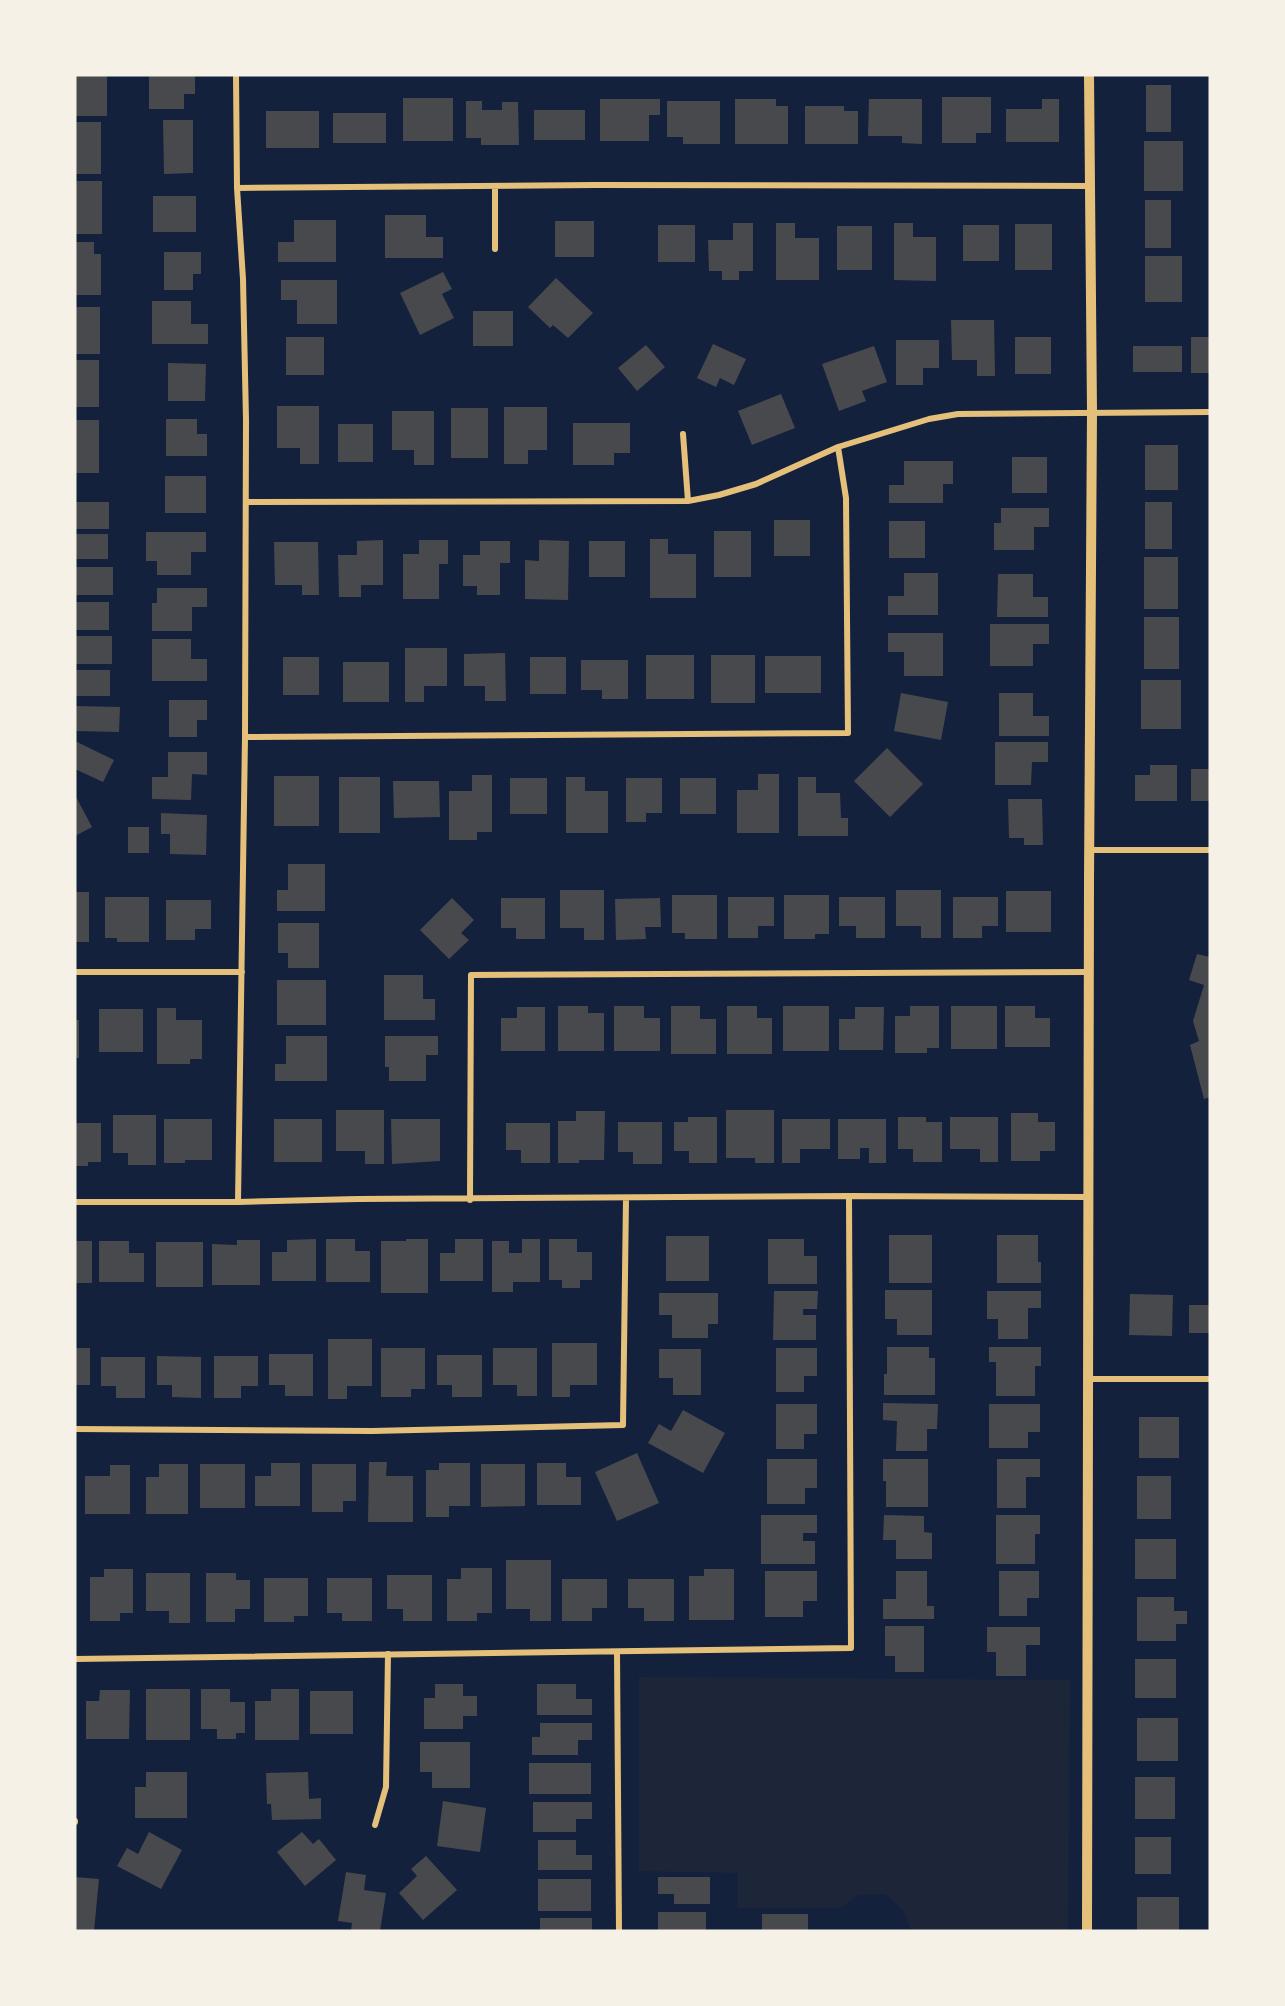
<svg xmlns="http://www.w3.org/2000/svg" width="1285" height="2006" font-family="Arial,sans-serif">
<rect width="100%" height="100%" fill="#14213d"/>
<!-- green -->
<path fill="#1d2539" d="M639,1677L1070,1680L1068,1931H911L903,1910L885,1894L858,1895L840,1908H737L738,1873L639,1871Z"/>
<!-- building -->
<path fill="#48494c" d="M75,75H107V116H75Z
M149,75H195V94H184V109H149Z
M1146,85H1171V132H1146Z
M942,97H991V133H976V143H942Z
M403,98H453V141H403Z
M600,99H660V115H649V141H600Z
M735,99H776V106H788V144H735Z
M869,99H922V144L902,143V136H868Z
M1042,99H1059V142H1006V109H1042Z
M466,101H482V110H502V102H518L519,145H481V138H466Z
M667,101H720V144H683V137H667Z
M805,106H844V111H858V144H805Z
M534,110H585V140H534Z
M266,111H319V148H266Z
M333,113H386V143H333Z
M163,120H193V173L164,174Z
M75,122H101V174H75Z
M1144,141H1183V191H1144Z
M75,181H102V234H75Z
M153,196H196V232H153Z
M1145,200H1171V248H1145Z
M385,215H426V237H443V258H385Z
M294,220H336V262H278V242H294Z
M555,221H594V257H555Z
M733,223H753V271H739V280H722V271H709L708,240H733Z
M776,223H795V238H819V280H776Z
M894,223H913V237H936V281L894,280Z
M1015,224H1052V270H1015Z
M658,225H695V262H658Z
M963,225H999V261H963Z
M837,226H872V270H837Z
M75,242H94V254H101V295H75Z
M164,252H201V274H193V290H164Z
M1145,256H1182V302H1145Z
M443,272L452,289L442,294L454,318L420,335L400,293Z
M556,278L593,313L568,338L553,325L550,328L528,307Z
M281,280H337V324H297V300H281Z
M152,301H191V324H208V344H152Z
M75,307H100V354H75Z
M473,311H513V346H473Z
M951,320H994L995,376H977V360H952Z
M286,337H324V375H286Z
M1015,337H1051V374H1015Z
M1191,337H1210V373H1191Z
M896,340H939V368H923V385H896Z
M713,344L746,359L734,385L720,378L716,387L697,378Z
M646,345L665,367L637,391L618,368Z
M874,346L887,382L862,391L866,401L839,411L822,364Z
M1133,346H1182V372H1133Z
M75,360H99V407H75Z
M168,363L206,364L205,401H168Z
M781,394L795,428L752,445L738,411Z
M277,406H319V464H300V448H277Z
M504,407H547V450H528V464H504Z
M451,408H488V458H451Z
M392,411H434V465H414V450H392Z
M166,419H197V434H207V456H166Z
M75,420H99V473H75Z
M573,423H630V453H614V465H573Z
M338,424H373V462H338Z
M1145,445H1178V490H1145Z
M1012,457H1047V493H1012Z
M904,461H953V484H943V503H889V485H904Z
M165,476H206V513H165Z
M75,502H109V529H75Z
M1145,502H1172V549H1145Z
M1001,508H1049V527H1034V550H994V523H1001Z
M774,520H810V556H774Z
M889,521H925V558H889Z
M714,531H751V577H714Z
M146,532H206V552H191V575H157V561H146Z
M75,534H108V559H75Z
M650,539H668V554H696V598H650Z
M383,540V585H361V597H339L338,555H357V541Z
M419,540H448V564H439V599H403V554H419Z
M539,540L569,541L568,600L525,599V560L539,561Z
M480,541H510V563H500V595H477V586H463V555H480Z
M589,541H625V577H589Z
M274,542H318L319,595H302V585H275Z
M1144,557H1178V609H1144Z
M75,567H113V595H75Z
M904,573H938V615H888V596H904Z
M998,574H1033V597H1048V617H997Z
M157,588H207V607H192V631H152V603H157Z
M75,602H109V630H75Z
M1144,617H1179V669H1144Z
M990,624H1049V644H1033V666H990Z
M888,633H943V676H904V652H888Z
M75,636H112V664H75Z
M152,639H191V659H207V681H152Z
M405,648H447V686H424V702H405Z
M505,653L506,701H485V686H464V654Z
M646,655H694V699H646Z
M711,655H755V703H711Z
M765,656H821V693H765Z
M283,657H319V695H283Z
M530,657H566V694H530Z
M581,660H628V699H602V690H581Z
M343,662H389V702H343Z
M75,670H110V696H75Z
M1141,680H1181V729H1141Z
M901,693L948,702L941,740L894,731Z
M999,693H1033V716H1049V736H999Z
M169,700H207V720H197V737H169Z
M75,706L120,707L119,732L75,731Z
M75,741L114,760L103,782L75,769Z
M995,742H1048V762H1032L1031,785H995Z
M887,748L923,784L890,817L854,781Z
M168,752H207V775L192,774L191,800L152,799V777H168Z
M1150,765H1177V801H1135V775H1150Z
M1191,769H1210V801H1191Z
M758,774H779V833H737V790H758Z
M472,775H492V832H477V840H449V791H472Z
M274,776H319V826H274Z
M339,777H380V833H339Z
M566,777H585V791H608V833H566Z
M798,777H816V793H840L841,818H848V836H798Z
M510,778H547V814H510Z
M626,778H662V813H646V822H626Z
M680,778H716V814H680Z
M393,781H439L440,817L394,818Z
M75,795L92,827L75,836Z
M1008,799H1042L1043,845H1024V838H1009Z
M161,813L207,815L206,855L170,854V834H161Z
M128,827H149V853H128Z
M288,864H325V911H277V890H288Z
M560,890H604V940H584V928H560Z
M896,890H941V938H921V926H896Z
M1006,891H1051V932H1006Z
M75,892H89V942H75Z
M672,895H717V939H685V933H672Z
M784,895H829V934H815V939H784Z
M105,897H149V942H117V938H105Z
M728,897H774V926H758V938H728Z
M839,897H885V938H856V926H839Z
M953,897H998V926H982V938H953Z
M452,898L474,920L461,933L469,940L449,959L420,930Z
M501,898H545V939H516V928H501Z
M660,898L661,927H645L646,939L616,940L615,899Z
M166,900H211V929H195V940H166Z
M278,923H319V968H288V953H278Z
M1197,954L1210,957V1097L1204,1099L1190,1045L1199,1041L1193,1021L1204,985L1189,980Z
M384,975H423V999H435V1020H384Z
M277,980H326V1025H277Z
M558,1006H588V1013H604V1051H558Z
M614,1006H644V1018H660V1051H614Z
M671,1006H700V1019H716V1054H671Z
M727,1006H757V1018H772V1054H727Z
M783,1006H829V1051H783Z
M910,1006H939V1048H927V1053H895V1016H910Z
M951,1006H997V1049H951Z
M1005,1006H1035V1018H1050V1047H1005Z
M517,1007H545V1051H501V1018H517Z
M855,1007H884L883,1050H839V1019H855Z
M157,1008H176V1020H202V1059H190V1064H157Z
M99,1009H143V1052H99Z
M75,1020H79V1058H75Z
M286,1036H327V1081H275V1064H286Z
M385,1036H438V1055H426V1081H389V1067H385Z
M336,1110H384V1164H365V1151H336Z
M726,1110H774V1163H755V1158H726Z
M576,1111H605L604,1160H579V1163H558V1121H576Z
M1011,1113H1038V1122H1055V1151H1040V1161H1011Z
M113,1115H156V1165H128V1153H113Z
M688,1117H717V1163H689V1151H674V1122H688Z
M898,1117H926V1122H942V1162H913V1149H898Z
M950,1117H998V1162H980V1149H950Z
M164,1119H212V1160H185V1163H164Z
M274,1119H322V1162H274Z
M391,1119H440V1161L392,1164Z
M782,1119H830V1149H800V1163H782Z
M838,1119H886V1163H869V1148H860V1159H838Z
M618,1122H662V1164H633V1152H618Z
M75,1123H101V1162H88V1166H75Z
M506,1123H550V1163H521V1150H506Z
M889,1235H932V1283H889Z
M997,1235H1038V1262H1041V1283H997Z
M666,1236H709V1281H666Z
M316,1239V1281H272V1252H287V1240Z
M326,1239H355V1251H370V1282H326Z
M406,1239H428V1293H381V1241H406Z
M455,1239H483V1281H440V1253H455Z
M522,1239H540V1282H513V1292H492V1241H509V1253H522Z
M549,1239H577V1252H592V1280H580V1288H562V1280H549Z
M768,1239H804V1256H817V1284H768Z
M237,1240H260V1285H212V1244L237,1245Z
M75,1241H92V1283H75Z
M99,1241H129V1253H144V1282H99Z
M156,1242H203V1287H156Z
M885,1290H932V1335H897V1319H885Z
M774,1291H818L817,1309H803V1315H816V1340H773Z
M987,1291H1041V1308H1028V1339H998V1319H987Z
M659,1293H718V1324H708V1338H672V1315H659Z
M1130,1294L1173,1295L1172,1336L1129,1335Z
M1189,1305H1210V1333H1189Z
M328,1339H372V1386H347V1399H328Z
M552,1343H597V1385H570V1397H552Z
M887,1347H929V1358H935V1395H884V1374H887Z
M989,1347H1041V1366H1035V1396H996V1362H989Z
M75,1348H90V1385H75Z
M381,1348H425V1389H411V1397H381Z
M493,1348H537V1396H517V1385H493Z
M776,1348H817V1376H804V1392H776Z
M659,1349H701V1395H673V1378H659Z
M269,1354H313V1396H285V1385H269Z
M437,1355H482V1397H452V1385H437Z
M157,1356L201,1357V1398L172,1397V1385H157Z
M214,1356H258V1386H241V1398H214Z
M101,1357H145V1398H116V1386H101Z
M883,1403L938,1404L937,1429H927V1451H896L897,1421L883,1420Z
M776,1404H817V1434H804V1449H776Z
M989,1404H1040V1432H1028V1448H989Z
M683,1410L725,1433L703,1473L648,1443L659,1424L671,1431Z
M1139,1417H1179V1458H1139Z
M637,1453L659,1503L617,1521L595,1472Z
M767,1459H817V1488H805V1504H767Z
M883,1459H928V1507H886V1481H883Z
M997,1459H1040V1477H1026V1508H997Z
M369,1462H387L386,1476H413V1522H368Z
M271,1463H300V1506H255V1476H271Z
M439,1463H470V1506H449V1517H426V1470H439Z
M537,1463H566V1477H581V1505H537Z
M159,1464H188V1514H146V1477H159Z
M200,1464H245V1508H200Z
M312,1464H356V1501H343V1512H312Z
M481,1464H525V1506L481,1507Z
M110,1465H130V1514H85V1476H110Z
M1137,1476H1171V1519H1137Z
M761,1515H817V1533H803V1541H815V1564H761Z
M884,1515L924,1516V1532L932,1533V1559H896V1540H883Z
M996,1515H1040V1534H1035V1564H996Z
M1135,1539H1176V1579H1135Z
M506,1560H551V1621H530V1609H506Z
M461,1568H492V1613H477V1621H447V1579H461Z
M104,1569H133V1613H120V1621H90V1577H104Z
M704,1569H734V1620H689V1576H704Z
M765,1571H817V1601H803V1617H765Z
M896,1571H927V1606H934V1619H883V1599H896Z
M999,1571H1039V1598H1027V1616H999Z
M146,1573H190V1623H169V1611H146Z
M206,1573H236V1580H250V1609H235V1622H206Z
M387,1575H432V1621H403V1609H387Z
M264,1578H308V1616H294V1622H264Z
M327,1578H372V1621H342V1613H327Z
M562,1579H607V1608H592V1621H562Z
M628,1579H674V1621H644V1608H628Z
M1137,1597H1174V1611H1187V1624H1176V1641H1137Z
M885,1626H924V1672H895V1656H885Z
M987,1627H1040V1645H1026V1676H996V1652H987Z
M1135,1659H1176V1698H1135Z
M435,1684H463V1696H477V1716H463V1729H424V1698H435Z
M537,1684H576V1699H592V1715H537Z
M146,1689H190V1740H146Z
M201,1689H230V1702H245V1733H236V1739H217V1729H201Z
M271,1689H299V1740H255V1701H271Z
M100,1690H130L129,1739H86V1701H99Z
M310,1691H353V1734H310Z
M1137,1718H1178V1761H1137Z
M540,1723H592V1740H578V1755H532V1737H540Z
M420,1742H470V1788H432V1772H420Z
M529,1763H591V1794H529Z
M146,1772H187V1818H135V1787H146Z
M308,1772L309,1799L321,1798V1819L272,1820L271,1804H267L266,1773Z
M1135,1777H1175V1819H1135Z
M443,1801L486,1808L480,1852L437,1846Z
M533,1802H592V1819H576V1832H533Z
M149,1832L182,1850L161,1889L117,1866L127,1848L138,1854Z
M302,1832L313,1844L319,1839L336,1860L305,1886L277,1852Z
M1135,1837H1171V1874H1135Z
M538,1840H576V1855H592V1870H538Z
M426,1856L457,1890L423,1920L399,1893L417,1876L411,1869Z
M346,1872L366,1875L364,1890L386,1893L380,1931H351L352,1923L338,1921Z
M75,1877L99,1879L94,1931L75,1930Z
M658,1877H710V1904H674V1894H658Z
M538,1879H591V1911H538Z
M1137,1897H1179V1931H1137Z
M658,1912H706V1931L658,1930Z
M762,1914H808V1931H762Z
M540,1918H592V1931H540Z"/>
<g fill="none" stroke-linecap="round" stroke-linejoin="round">
<!-- minor -->
<path stroke="#e5c07b" stroke-width="6" d="M236,75L237,188L243,279L246,420L245,737L238,1202
M495,186V249
M237,188L595,185L1090,186
M683,434L688,501
M246,502L688,501L719,495L756,484L838,447L929,419L958,414L1210,412
M245,737L848,733L846,498L838,447
M1089,850H1210
M75,972H242
M470,1200L471,975L1089,972
M75,1202H238L358,1199L849,1196L1089,1197
M1088,1379H1210
M75,1429L372,1431L623,1425L626,1199
M617,1652L619,1931
M75,1659L851,1648L849,1196
M75,1821V1822
M375,1825L386,1787L388,1654"/>
<!-- tertiary -->
<path stroke="#e5c07b" stroke-width="10" d="M1087,1931L1089,879L1092,412L1089,75"/>
</g>
<!-- border -->
<rect width="1285" height="2006" fill="none" stroke="#f6f1e7" stroke-width="153"/>
</svg>
